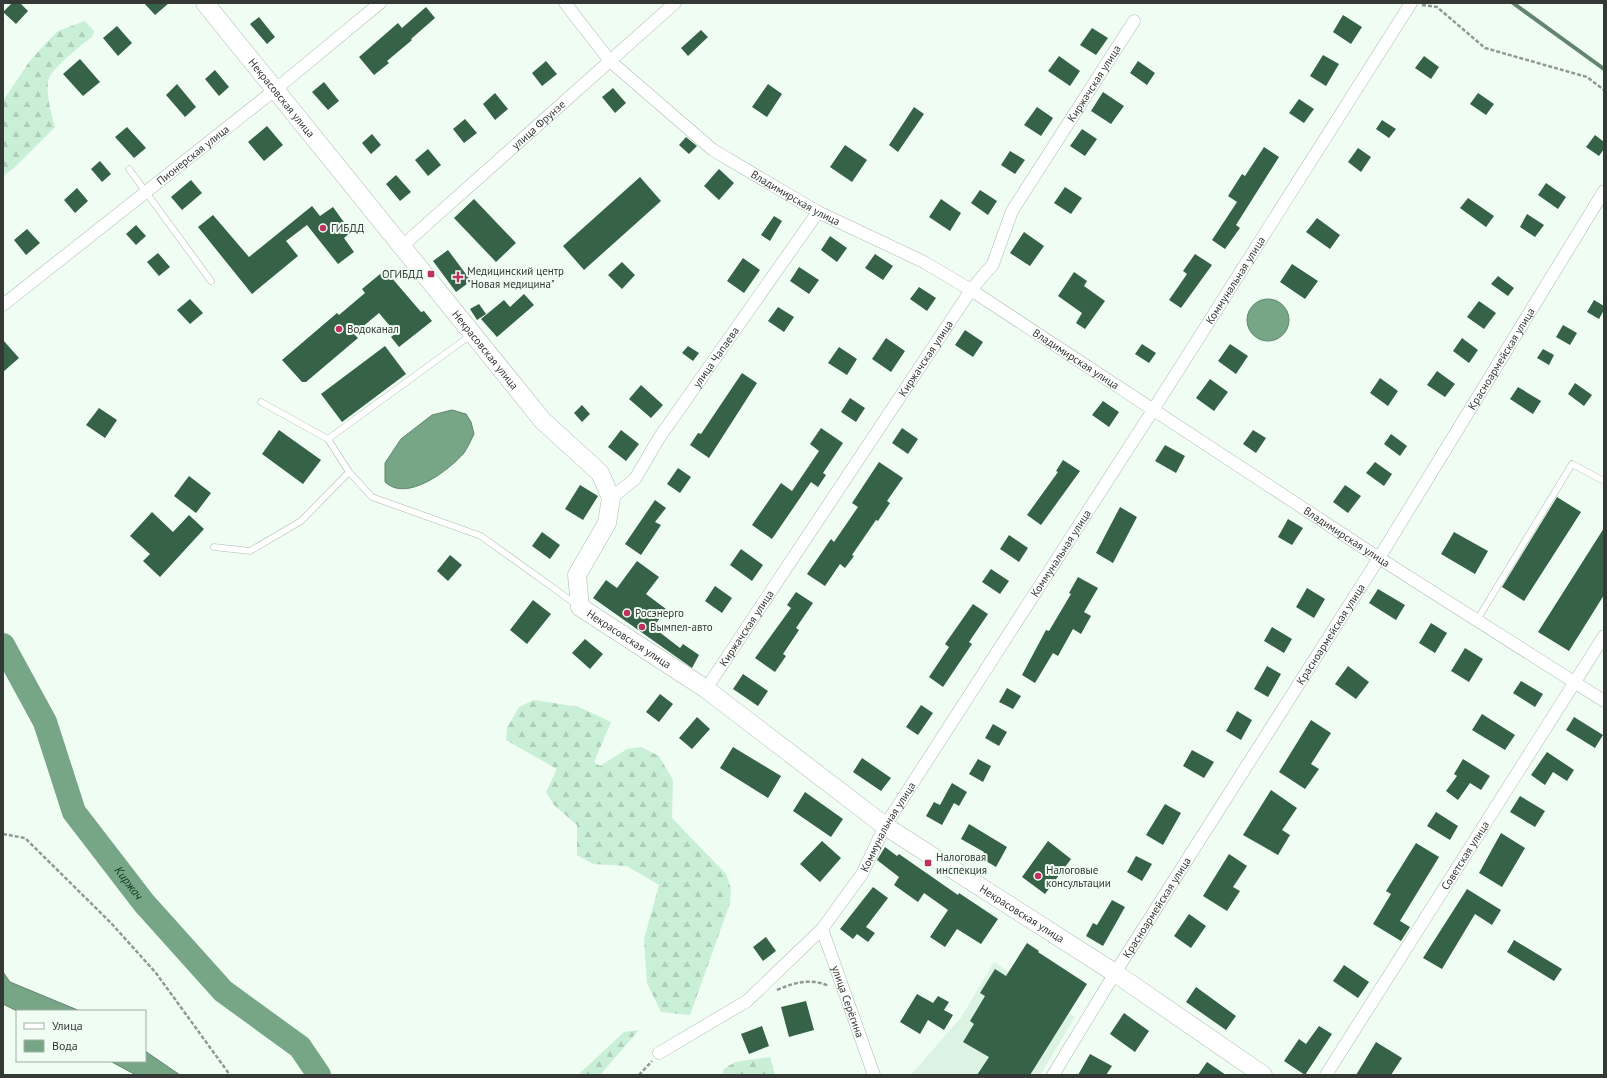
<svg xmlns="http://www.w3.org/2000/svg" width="1607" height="1078" font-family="'PT Sans',sans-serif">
<defs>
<pattern id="forest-firs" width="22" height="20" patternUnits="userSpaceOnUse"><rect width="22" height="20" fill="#c9efd6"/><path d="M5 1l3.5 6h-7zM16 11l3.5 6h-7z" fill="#adceb8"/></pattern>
</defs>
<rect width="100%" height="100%" fill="#effdf3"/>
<!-- built -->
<path fill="#dcf2e3" d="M994,962L1075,1017L1040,1075H911L962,1016Z"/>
<!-- forest -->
<path fill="url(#forest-firs)" d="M85,21L94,31L92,37C82,44 54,67 49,78C45,91 51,114 55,127L14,168L3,176V101L29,62L47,42L58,31Z
M534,700L579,707L611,722L594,762L600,766L627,749L641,747L659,756L673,780L672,818L726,874L731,889L730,903L690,1015L661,1012L647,983L644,939L659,885L627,866L593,864L577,855V825L554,805L546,792L557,769L506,740L507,728L519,707Z
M639,1030L600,1075H578L624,1032Z
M770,1057L775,1075H722L724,1069L735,1062Z"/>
<!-- water -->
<path fill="#77a687" stroke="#63856e" d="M1247 320a21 21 0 1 1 42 0a21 21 0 1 1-42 0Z
M452,410L466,414L471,422L474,434C471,440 468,447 464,453C449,470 407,503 385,482V463L401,439L432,415Z
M3,972L10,982L80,1011H17L3,1004Z
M145,1051L180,1075H136L110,1061H145Z"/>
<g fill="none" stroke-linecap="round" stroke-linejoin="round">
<!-- stream -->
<path stroke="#63856e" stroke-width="4" d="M1513,3L1604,69"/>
<!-- river -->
<path stroke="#77a687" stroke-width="24" id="s1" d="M3,645L45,722L74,812L144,903L223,991L300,1047L319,1075"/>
</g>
<!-- building -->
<path fill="#366348" d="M12,3H20L28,11L16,24L3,12Z
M144,3H169L155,15Z
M426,7L435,18L411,39L412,40L387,61L389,63L374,75L359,57L398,23L402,28Z
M1343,15L1362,27L1351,44L1333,32Z
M259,17L275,37L267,44L250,24Z
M117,26L132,43L118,56L103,38Z
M1092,28L1108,38L1096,55L1080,45Z
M701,30L708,37L688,56L681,48Z
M1323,55L1339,64L1326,86L1310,76Z
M1059,56L1080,71L1070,86L1048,71Z
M1424,56L1439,67L1431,79L1415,68Z
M80,59L100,82L83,96L63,74Z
M546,61L557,74L542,86L532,73Z
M1138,61L1155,73L1147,85L1130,73Z
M215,70L229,87L219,96L205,79Z
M324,82L339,101L328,110L312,92Z
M177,84L196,107L185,117L166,95Z
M768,84L782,94L767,117L752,107Z
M613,88L626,103L615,113L602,97Z
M1103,92L1124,106L1111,124L1091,111Z
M495,93L508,109L495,120L483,104Z
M1478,93L1494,104L1486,115L1470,104Z
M1299,99L1314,109L1304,123L1289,113Z
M914,107L924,114L898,152L889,145Z
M1037,107L1053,118L1041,136L1024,125Z
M465,119L477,133L464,143L453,129Z
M1382,120L1396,129L1389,138L1376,129Z
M267,126L283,145L264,161L248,142Z
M127,127L146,148L134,158L115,137Z
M1082,129L1097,139L1085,156L1070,146Z
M372,134L381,145L371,154L362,143Z
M1595,135L1604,142V149L1599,156L1586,147Z
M686,137L697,146L689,154L679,145Z
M845,145L867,160L852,182L830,167Z
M1264,147L1279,157L1236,225L1240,228L1225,249L1212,240L1237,202L1228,196L1242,174L1245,176Z
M1358,148L1371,157L1361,172L1348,162Z
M428,149L441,165L428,176L415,160Z
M1010,151L1025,160L1015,174L1001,165Z
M100,161L111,174L102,182L91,169Z
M719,169L734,183L719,200L704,186Z
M396,175L411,192L400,201L386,184Z
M640,177L661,201L584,270L563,246Z
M191,180L202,193L182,210L171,197Z
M1546,183L1566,197L1558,209L1538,195Z
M1065,187L1082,198L1071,214L1054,203Z
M77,188L88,201L75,213L64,200Z
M980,190L997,201L988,215L971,203Z
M1468,198L1494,216L1486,227L1460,208Z
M474,199L516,243L496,262L454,218Z
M941,199L961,213L950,231L929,217Z
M312,206L320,216L333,207L351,232L344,238L354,252L338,264L307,225L286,241L298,256L252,294L198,227L213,215L249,257Z
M1527,214L1544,225L1535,237L1520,227Z
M774,216L782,221L770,241L761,235Z
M1317,218L1340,235L1330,249L1306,232Z
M136,225L146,236L136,245L126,234Z
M27,229L40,243L26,255L14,240Z
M1024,232L1044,246L1030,266L1010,253Z
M830,236L847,248L837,262L821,250Z
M448,250L471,281L456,292L433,261Z
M158,253L170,267L159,276L147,262Z
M875,254L893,266L883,280L865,268Z
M1195,254L1212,265L1181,308L1169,300L1187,274L1183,271Z
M743,258L760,270L744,293L727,281Z
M622,262L635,275L622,289L608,275Z
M1292,264L1318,281L1305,299L1280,282Z
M799,267L819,280L809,294L790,281Z
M385,270L421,312L424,311L432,321L399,347L391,337L396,333L379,313L354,334L358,338L306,382H302L282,360L337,313L339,315L365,293L362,289Z
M1074,272L1087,281L1084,286L1105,301L1085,329L1076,323L1082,313L1058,296Z
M1498,276L1514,288L1508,296L1491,284Z
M919,287L936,298L927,311L910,299Z
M524,294L534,305L497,337L481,319L504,300L510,307Z
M190,299L203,313L190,324L177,310Z
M1594,300L1604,306V310L1599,319L1587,312Z
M1479,301L1496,313L1484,329L1467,317Z
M479,304L486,314L477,320L470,309Z
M778,307L794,317L784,332L768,321Z
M1563,325L1577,333L1570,345L1556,337Z
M965,330L983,342L973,357L955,345Z
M886,338L905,351L891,372L872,359Z
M1462,338L1478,350L1469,363L1453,351Z
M3,340L19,358L3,372Z
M1142,344L1156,353L1149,363L1135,354Z
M1230,344L1248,356L1236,374L1218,361Z
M385,346L406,374L342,422L321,394Z
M688,346L699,353L693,361L682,353Z
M839,347L857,359L847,375L828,363Z
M1543,349L1554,355L1549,365L1537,358Z
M1437,371L1455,384L1445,397L1427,385Z
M742,373L757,383L709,458L690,445L698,433L701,434Z
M1380,378L1398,391L1388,406L1370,393Z
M1210,379L1228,392L1214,411L1196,398Z
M1575,383L1592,395L1584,406L1568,394Z
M641,385L663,405L651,418L629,399Z
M1518,387L1541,401L1533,414L1510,399Z
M850,398L865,408L856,422L841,412Z
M1103,401L1119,412L1109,427L1092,415Z
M582,405L590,414L582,422L574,413Z
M99,408L117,420L105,438L86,425Z
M821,428L843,443L823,473L826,475L818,487L811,482L772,539L752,525L781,483L792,491L819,451L810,444Z
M902,428L918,439L908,454L892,443Z
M279,430L321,460L303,484L262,454Z
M621,430L639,444L626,461L608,447Z
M1253,430L1266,438L1256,453L1243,444Z
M1391,434L1407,446L1400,456L1384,444Z
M1165,445L1185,456L1176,473L1155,461Z
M1063,460L1080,471L1041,525L1027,515L1058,472L1056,471Z
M879,462L903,478L887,501L890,503L878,521L876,520L852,555L854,556L845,568L840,564L825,586L807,574L831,539L834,542L858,507L852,503Z
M1375,462L1392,474L1384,486L1366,473Z
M678,468L691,477L680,493L667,484Z
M189,476L211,493L196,513L174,496Z
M580,485L598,496L583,520L565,509Z
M1345,485L1361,496L1348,513L1333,502Z
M1557,497L1581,512L1524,601L1502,587Z
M655,500L666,508L655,522L661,525L641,555L625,544Z
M1120,507L1137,517L1113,563L1096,553Z
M152,512L173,532L189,515L204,529L160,577L143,561L150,554L130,536Z
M1288,519L1303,528L1292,545L1278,537Z
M1604,528V595L1569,651L1538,632Z
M542,532L560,545L550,559L532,546Z
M1454,532L1488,551L1475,574L1441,554Z
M1009,535L1028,548L1019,562L1000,549Z
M741,549L763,565L752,581L730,565Z
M450,555L462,565L448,581L437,571Z
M637,561L659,577L646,594L666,609L655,625L660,628L658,631L680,648L683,644L699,655L692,668L593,598L606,580L617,588Z
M991,569L1009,581L1000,594L982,582Z
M1078,577L1098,588L1084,612L1091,616L1081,634L1073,629L1058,656L1053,653L1035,683L1022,675L1046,630L1049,631L1071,594L1069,593Z
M715,586L732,598L722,613L705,601Z
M1307,588L1325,599L1314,618L1296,607Z
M1378,589L1405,605L1396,620L1369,603Z
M796,592L813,603L796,628L799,630L783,654L786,656L775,672L755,658L791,608L787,605Z
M533,600L551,614L527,644L510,630Z
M973,604L988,614L969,642L972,644L943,687L929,677L949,647L945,644Z
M1431,623L1447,633L1435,653L1419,643Z
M1272,627L1292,639L1284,653L1264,641Z
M585,639L603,654L590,669L572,653Z
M1465,648L1483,659L1469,682L1451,671Z
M1267,666L1281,674L1268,697L1254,689Z
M1348,666L1369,682L1356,699L1335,684Z
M743,674L768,691L758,706L733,689Z
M1521,681L1543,694L1535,707L1513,693Z
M1007,688L1021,696L1013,709L999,702Z
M660,694L673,704L659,722L646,712Z
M921,705L933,713L918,735L906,727Z
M1237,711L1252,720L1241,740L1226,731Z
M1482,714L1515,735L1505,750L1472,730Z
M697,717L710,729L692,749L679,738Z
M1574,717L1603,735L1595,748L1566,730Z
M1311,720L1331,733L1311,764L1319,769L1305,789L1279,772Z
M993,724L1007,732L999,746L985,738Z
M733,747L781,776L768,798L720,768Z
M1192,750L1214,762L1204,778L1183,766Z
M1547,752L1574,770L1567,781L1553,772L1545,785L1531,775Z
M862,758L891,778L881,791L853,772Z
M978,759L991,766L983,782L969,774Z
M1463,759L1490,776L1481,790L1470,783L1458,800L1446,791L1457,776L1454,774Z
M952,783L967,792L959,806L954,803L942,825L926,816L934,802L940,805Z
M1271,790L1297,808L1282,830L1290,835L1278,855L1243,835Z
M805,792L843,819L831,837L793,811Z
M1520,796L1545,811L1535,827L1510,812Z
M1165,804L1181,813L1163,845L1146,835Z
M1436,812L1458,826L1450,840L1427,826Z
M969,824L1007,847L996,867L981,858L984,852L961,839Z
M1501,833L1525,848L1502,887L1479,873Z
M822,841L841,858L820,882L800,864Z
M1048,841L1071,859L1045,894L1022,877Z
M1416,843L1439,857L1400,921L1410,927L1401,941L1373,924L1391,894L1386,891Z
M885,847L897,856L899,854L958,895L959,893L998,919L981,944L957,929L945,947L930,937L948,910L924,893L918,902L894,885L899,877L877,860Z
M1229,854L1247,866L1233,887L1240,891L1227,911L1203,896Z
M1136,856L1152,864L1142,881L1127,872Z
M873,887L888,898L866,927L875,933L868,942L857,934L853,939L840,929Z
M1467,889L1501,910L1492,925L1475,914L1442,969L1423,958Z
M1112,900L1125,907L1103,946L1086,936L1093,923L1097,925Z
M1189,914L1206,926L1191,948L1174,936Z
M766,937L776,951L763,961L753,947Z
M1514,940L1562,969L1554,981L1507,952Z
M1027,943L1039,951L1038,952L1087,984L1030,1075H977L989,1057L963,1042L974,1024L970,1021L985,996L980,993L995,969L1006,976Z
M1344,965L1369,982L1358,998L1333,981Z
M1196,987L1236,1016L1226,1030L1186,1002Z
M917,994L933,1003L938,996L949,1002L944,1010L953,1015L944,1030L928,1020L920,1034L900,1022Z
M806,1001L814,1030L789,1037L781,1007Z
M1124,1013L1149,1031L1135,1052L1110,1034Z
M762,1026L769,1046L749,1054L741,1034Z
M1319,1026L1332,1034L1305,1075L1284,1061L1299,1039L1306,1044Z
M1376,1042L1402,1058L1391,1075H1356Z
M1090,1054L1112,1066L1106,1075H1078Z
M1207,1062L1226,1075H1198Z"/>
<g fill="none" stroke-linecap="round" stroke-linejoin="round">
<!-- lane casing -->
<g stroke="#adbbb1" stroke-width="7">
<path id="lane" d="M129,169L211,281
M471,335L328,439L349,472L372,497L481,536L577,605
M261,402L328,439
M214,547L250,551L301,521L349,472
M1477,620L1572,464L1604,481"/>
</g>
<!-- street casing -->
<g stroke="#adbbb1" stroke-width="13">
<g id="street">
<path id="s2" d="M565,3L610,61L713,150L818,212L924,262L971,290L1379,558L1604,701"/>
<path id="s3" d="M401,247L675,3"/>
<path id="s4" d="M3,305L276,89L380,3"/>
<path id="s5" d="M611,498L635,479L659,438L818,212"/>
<path id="s6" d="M706,689L971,290L993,264L1012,211L1134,21"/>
<path id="s7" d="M822,929L874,1075"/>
<path id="s8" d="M659,1053L747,1001L822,929L862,874L885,826L1153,410L1411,3"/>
<path id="s9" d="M1053,1075L1115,973L1379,558L1604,191"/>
<path id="s10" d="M1326,1075L1604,636"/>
</g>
</g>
<!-- secondary casing -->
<g stroke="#adbbb1" stroke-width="19">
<g id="secondary">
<path id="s11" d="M205,3L543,421L600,473L611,498L607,523L577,575L580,607L706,689L885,826L1115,973L1263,1075"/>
</g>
</g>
<!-- path -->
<path stroke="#909a93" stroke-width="2.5" stroke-dasharray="4 2" stroke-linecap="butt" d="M1422,5L1437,7L1485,48L1587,77L1604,90
M3,834L25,838L111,923L156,973L230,1075
M777,990C795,982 812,978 829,986
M639,1075L652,1061"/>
<!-- lane -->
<use href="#lane" stroke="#fff" stroke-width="6"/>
<!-- street -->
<use href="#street" stroke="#fff" stroke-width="12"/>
<!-- secondary -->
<use href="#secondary" stroke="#fff" stroke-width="18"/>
</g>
<!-- markers -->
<g fill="#bf3160" stroke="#effdf3" stroke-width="1.5">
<circle cx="323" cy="228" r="4"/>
<rect x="427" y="270" width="8" height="8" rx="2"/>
<path d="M456 271h4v4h4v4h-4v4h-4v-4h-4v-4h4z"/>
<circle cx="339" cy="329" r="4"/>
<circle cx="627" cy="613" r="4"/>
<circle cx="642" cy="627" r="4"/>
<rect x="924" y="859" width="8" height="8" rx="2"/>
<circle cx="1038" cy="876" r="4"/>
</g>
<g text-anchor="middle" stroke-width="4" stroke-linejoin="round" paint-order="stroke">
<!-- street labels -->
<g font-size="11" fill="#343935" stroke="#effdf3">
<text dy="4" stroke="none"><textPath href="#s6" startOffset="721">Киржачская улица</textPath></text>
<text dy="4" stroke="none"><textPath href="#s11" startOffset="122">Некрасовская улица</textPath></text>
<text dy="4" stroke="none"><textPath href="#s3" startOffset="184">улица Фрунзе</textPath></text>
<text dy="4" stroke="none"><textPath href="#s4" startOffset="242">Пионерская улица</textPath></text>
<text dy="4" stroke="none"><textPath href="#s2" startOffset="305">Владимирская улица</textPath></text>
<text dy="4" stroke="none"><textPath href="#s8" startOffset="976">Коммунальная улица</textPath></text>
<text dy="4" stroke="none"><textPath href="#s11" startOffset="446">Некрасовская улица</textPath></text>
<text dy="4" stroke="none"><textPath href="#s5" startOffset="177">улица Чапаева</textPath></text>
<text dy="4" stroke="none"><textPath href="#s6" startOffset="397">Киржачская улица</textPath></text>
<text dy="4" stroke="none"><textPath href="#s2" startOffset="629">Владимирская улица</textPath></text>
<text dy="4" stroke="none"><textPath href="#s9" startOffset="845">Красноармейская улица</textPath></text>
<text dy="4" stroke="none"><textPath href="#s2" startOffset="953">Владимирская улица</textPath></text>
<text dy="4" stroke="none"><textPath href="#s8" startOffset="652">Коммунальная улица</textPath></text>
<text dy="4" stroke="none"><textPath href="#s6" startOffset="73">Киржачская улица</textPath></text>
<text dy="4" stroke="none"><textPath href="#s9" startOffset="521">Красноармейская улица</textPath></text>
<text dy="4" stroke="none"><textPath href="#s11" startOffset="818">Некрасовская улица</textPath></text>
<text dy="4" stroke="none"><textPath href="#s8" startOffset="328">Коммунальная улица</textPath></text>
<text dy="4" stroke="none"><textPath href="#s10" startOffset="260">Советская улица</textPath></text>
<text dy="4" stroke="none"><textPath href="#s9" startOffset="197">Красноармейская улица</textPath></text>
<text dy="4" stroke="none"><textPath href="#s11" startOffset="1298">Некрасовская улица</textPath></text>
<text dy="4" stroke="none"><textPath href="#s7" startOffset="77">улица Серёгина</textPath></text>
</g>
<!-- poi labels -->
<g font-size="11" fill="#343935" stroke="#effdf3" text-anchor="start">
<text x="331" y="232">ГИБДД</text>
<text x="467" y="275">Медицинский центр<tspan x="467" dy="13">"Новая медицина"</tspan></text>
<text x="423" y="278" text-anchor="end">ОГИБДД</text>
<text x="347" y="333">Водоканал</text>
<text x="635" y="617">Росэнерго</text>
<text x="650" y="631">Вымпел-авто</text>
<text x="936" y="861">Налоговая<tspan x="936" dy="13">инспекция</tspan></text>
<text x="1046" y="874">Налоговые<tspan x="1046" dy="13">консультации</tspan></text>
</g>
<!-- water labels -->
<g font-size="12" font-style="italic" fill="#0d341f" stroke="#effdf3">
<text dy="4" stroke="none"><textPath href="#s1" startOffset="272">Киржач</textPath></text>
</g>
</g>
<!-- border -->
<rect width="1607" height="1078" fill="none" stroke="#343935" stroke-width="8"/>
<!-- legend -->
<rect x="16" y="1010" width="130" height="52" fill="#effdf3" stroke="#a4afa7"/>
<rect x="24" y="1023" width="20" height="6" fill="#ffffff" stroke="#a4afa7"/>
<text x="52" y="1030" font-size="12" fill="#343935">Улица</text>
<rect x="24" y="1040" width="20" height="12" fill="#77a687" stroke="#a4afa7"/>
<text x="52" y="1050" font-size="12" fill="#343935">Вода</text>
</svg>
